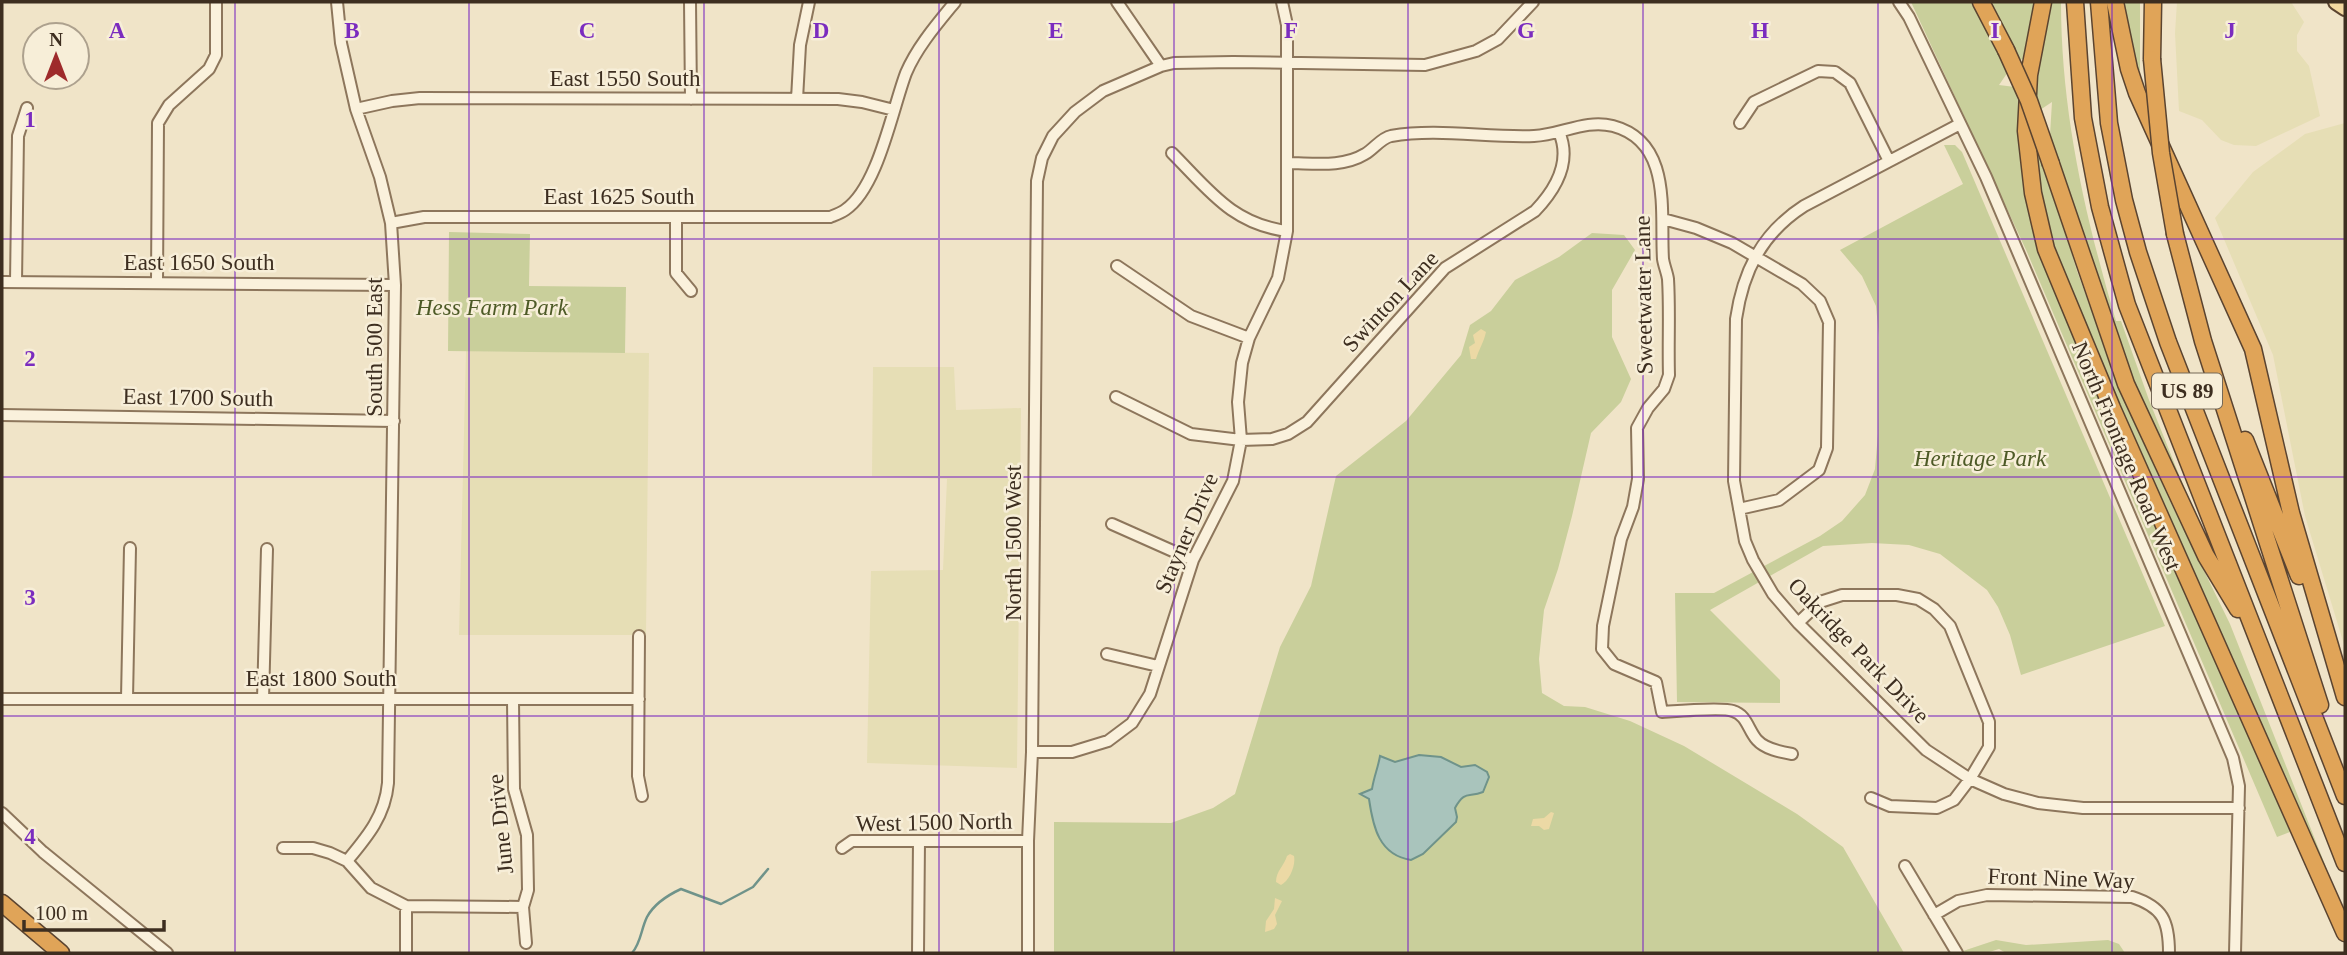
<svg xmlns="http://www.w3.org/2000/svg" width="2347" height="955" font-family="Georgia,serif">
<rect width="100%" height="100%" fill="#f0e4c8"/>
<!-- farmland -->
<path fill="#e6deb5" d="M2177,2H2291L2304,22L2297,35V51L2309,66L2320,116L2256,146L2234,145L2221,140L2202,120L2179,111L2175,33Z
M2345,123V648L2305,516L2273,355L2215,218L2253,172L2305,134Z
M466,351L649,353L646,635H459Z
M873,367H954L956,410L1021,408L1017,768L867,763L871,571L943,570L947,479L872,476Z"/>
<!-- green -->
<path fill="#c9cf9b" d="M1911,2H1972L2008,72L1999,85L2015,87C2023,114 2018,145 2022,173C2027,211 2037,246 2050,282L2186,596L2248,730L2290,832L2277,837L2027,252Z
M1988,2H2036L2024,59L2019,60Z
M2051,2H2061C2061,112 2085,216 2116,321H2121L2149,400L2192,507L2187,509L2131,384L2084,249L2050,135L2052,102L2040,110L2034,98Z
M2124,2H2140V70H2138Z
M2038,144L2077,271L2124,400L2169,499L2230,624L2335,890L2149,476L2053,248L2038,179L2036,145Z
M1944,145H1955L1962,152L2165,626L2021,675L2010,635L1998,607L1987,590L1940,554L1909,545L1872,543L1823,546L1710,610L1780,680V703L1677,702L1675,593H1714L1820,536L1842,521L1865,495L1875,469L1878,434L1879,337L1876,306L1862,276L1840,250L1963,184Z
M449,232L530,234L529,286L626,287L625,353L448,351Z
M1592,233L1624,235L1635,250L1612,290V337L1631,379L1621,402L1591,433L1572,516L1558,569L1544,610L1539,659L1542,693L1564,706L1585,707L1630,721L1684,746L1797,814L1843,847L1904,953H1054V822L1171,823L1213,808L1235,794L1280,647L1311,586L1336,476L1406,421L1461,355L1470,325L1491,311L1515,280L1559,257Z
M1996,940L2026,945L2108,940L2119,944L2125,953H2006L1999,949L1986,953H1965L1963,951Z"/>
<!-- sand -->
<path fill="#ecd9a5" d="M1481,329L1486,332C1484,342 1479,349 1476,359H1471L1469,347L1475,343L1473,335Z
M1551,812L1554,813L1549,829L1544,830L1539,826H1531L1533,819L1544,818Z
M1290,854L1294,856C1296,866 1289,881 1281,885L1276,882C1276,871 1284,866 1287,856Z
M1275,898L1282,901L1275,915L1277,924L1274,929L1265,932L1266,921L1274,909Z"/>
<!-- water -->
<path fill="#a9c4bc" stroke="#6f938a" stroke-width="2" d="M1419,755L1441,757L1461,767L1475,765L1487,772L1489,777L1483,792C1468,798 1465,790 1455,808L1457,817L1456,822L1423,854L1411,860C1379,855 1373,827 1369,799L1360,794L1372,789C1374,776 1378,768 1380,756L1395,762Z"/>
<g fill="none" stroke-linecap="round" stroke-linejoin="round">
<!-- stream -->
<path stroke="#6f938a" stroke-width="2.5" d="M632,953C641,943 641,929 647,917C654,904 668,895 681,889L721,904L753,887L768,869"/>
<!-- minor casing -->
<g stroke="#8d765c" stroke-width="14">
<path id="minor" d="M337,2L341,43L356,109L380,177L391,223L395,285L388,783C385,816 367,837 347,861
M690,2L691,99
M1117,2L1161,66
M1899,2L1909,17L1986,177L2233,758L2239,786L2235,953
M797,99L800,45L809,2
M356,109L392,101L420,98L838,99L862,102L894,110
M1740,123L1754,102L1818,71L1835,72L1850,83L1889,161
M1960,124L1804,206C1762,233 1743,271 1736,319L1734,481L1745,541L1753,560L1773,594L1798,623L1926,750L1970,779L2004,794L2038,803L2083,808H2239
M1172,153C1209,190 1232,224 1287,231
M1287,163C1313,163 1342,168 1365,154C1374,149 1381,138 1391,136C1438,128 1487,138 1534,136C1561,135 1585,119 1613,126C1673,142 1660,213 1663,259C1664,266 1667,272 1668,279C1670,311 1668,343 1669,375L1664,389L1648,408L1637,428L1638,479L1633,507L1621,539L1603,626L1602,649L1614,664L1656,682L1662,712C1677,711 1723,707 1733,711C1747,715 1748,730 1757,740C1765,749 1780,752 1792,754
M676,217V273L691,291
M1663,219L1696,228L1732,243L1802,284L1820,301L1829,322L1827,448L1819,470L1779,500L1739,509
M391,223L424,217H830C835,215 841,213 845,210C878,188 892,110 906,73C917,47 937,24 955,2
M1117,266L1191,316L1249,338
M2,282L395,285
M16,282L18,136L27,108
M157,283L158,123L169,105L209,69L216,55V2
M1116,397L1191,434L1241,440L1272,439L1288,434L1307,422L1445,268L1535,211C1556,189 1572,162 1559,132
M2,415L394,421
M1112,524L1193,560
M1798,623L1820,602L1842,595H1897L1918,599L1934,609L1950,626L1989,722V747L1970,779L1954,800L1937,808L1890,806L1871,798
M639,636L638,776L642,796
M1107,654L1158,666
M127,698L130,548
M2,699H639
M263,699L267,549
M513,700L514,789L527,835L528,890L523,907L526,943
M1032,752H1072L1108,741L1132,723L1150,694L1193,560L1233,481L1241,440L1238,402L1242,363L1249,338L1278,278L1287,231V25L1282,2
M2,813L43,852L167,953
M283,848H313L330,853L347,861L371,888L406,906L523,907
M842,848L852,841H1028
M1905,866L1957,953
M1934,915L1958,901L1987,895L2132,897C2163,907 2169,921 2169,953
M406,953V906
M918,953L919,841
M1028,953V841L1032,752L1037,181L1042,158L1053,136L1075,112L1103,91L1161,66L1174,63L1233,62L1425,65L1476,51L1498,39L1533,2"/>
</g>
<!-- major casing -->
<g stroke="#5b4430" stroke-width="18">
<path id="major" d="M2336,2L2345,8"/>
</g>
<!-- highway casing -->
<g stroke="#5b4430" stroke-width="19">
<path id="highway" d="M1981,2L2006,50
M2043,2L2029,75L2026,131L2033,193L2046,249L2112,408L2345,933
M2075,2L2083,118L2100,207L2127,305L2345,863
M2099,2L2109,123L2124,200L2138,252L2168,342L2345,796
M2115,2L2129,69L2137,93L2253,349L2291,513L2345,697
M2152,59L2153,2
M2051,164L2126,384L2206,556L2238,609
M2175,234L2203,341L2320,705
M2245,440L2299,576
M2,903L61,953"/>
</g>
<!-- minor -->
<use href="#minor" stroke="#faf1dc" stroke-width="10"/>
<!-- major -->
<use href="#major" stroke="#f3d9a0" stroke-width="14"/>
<!-- highway -->
<use href="#highway" stroke="#e0a458" stroke-width="16"/>
<!-- highway-bridge casing -->
<g stroke="#5b4430" stroke-width="19" stroke-linecap="butt">
<path id="highway-bridge" d="M2006,50L2029,101L2051,164
M2152,59L2161,153L2175,234"/>
</g>
<!-- highway-bridge -->
<use href="#highway-bridge" stroke="#e0a458" stroke-width="16"/>
</g>
<!-- grid -->
<path fill="none" stroke="#7b2cbf" stroke-width="2" stroke-opacity="0.55" d="M235,2V953M469,2V953M704,2V953M939,2V953M1174,2V953M1408,2V953M1643,2V953M1878,2V953M2112,2V953M2,239H2345M2,477H2345M2,716H2345"/>
<g text-anchor="middle" stroke-width="5" stroke-linejoin="round" paint-order="stroke">
<!-- shield labels -->
<rect fill="#f7eed8" stroke="#756857" stroke-width="2" x="2152" y="373.5" width="70" height="35" rx="5"/>
<g font-size="21" font-weight="bold" fill="#3d2e20">
<text x="2187" y="398">US 89</text>
</g>
<!-- street labels -->
<g font-size="23" fill="#3d2e20" stroke="#f7eed8">
<text x="625" y="86">East 1550 South</text>
<text x="619" y="204">East 1625 South</text>
<text x="199" y="270">East 1650 South</text>
<text transform="translate(1643 295) rotate(-91)" y="8">Sweetwater Lane</text>
<text transform="translate(1390 301) rotate(-47)" y="8">Swinton Lane</text>
<text transform="translate(374 347) rotate(-90)" y="8">South 500 East</text>
<text transform="translate(198 397) rotate(1)" y="8">East 1700 South</text>
<text transform="translate(2127 456) rotate(67)" y="8">North Frontage Road West</text>
<text transform="translate(1186 533) rotate(-67)" y="8">Stayner Drive</text>
<text transform="translate(1013 543) rotate(-90)" y="8">North 1500 West</text>
<text transform="translate(1859 650) rotate(46)" y="8">Oakridge Park Drive</text>
<text x="321" y="686">East 1800 South</text>
<text transform="translate(934 822) rotate(-1)" y="8">West 1500 North</text>
<text transform="translate(500 824) rotate(-96)" y="8">June Drive</text>
<text transform="translate(2061 878) rotate(2)" y="8">Front Nine Way</text>
</g>
<!-- park labels -->
<g font-size="23" font-style="italic" fill="#4d5a26" stroke="#f7eed8">
<text x="492" y="315">Hess Farm Park</text>
<text x="1980" y="466">Heritage Park</text>
</g>
</g>
<g font-size="23" text-anchor="middle" font-weight="bold" fill="#7b2cbf" stroke="#f7eed8" stroke-width="5" stroke-linejoin="round" paint-order="stroke">
<text x="117" y="38">A</text>
<text x="352" y="38">B</text>
<text x="587" y="38">C</text>
<text x="821" y="38">D</text>
<text x="1056" y="38">E</text>
<text x="1291" y="38">F</text>
<text x="1526" y="38">G</text>
<text x="1760" y="38">H</text>
<text x="1995" y="38">I</text>
<text x="2230" y="38">J</text>
<text x="30" y="127">1</text>
<text x="30" y="366">2</text>
<text x="30" y="605">3</text>
<text x="30" y="844">4</text>
</g>
<!-- border -->
<rect width="2347" height="955" fill="none" stroke="#3d2e20" stroke-width="7"/>
<!-- north arrow -->
<g transform="translate(56 56)"><circle r="33" fill="#f7eed8" stroke="#ada18e" stroke-width="2"/>
<path d="M0-5L12 26L0 18L-12 26Z" fill="#9e2a2b"/>
<text y="-10" font-size="19" font-weight="bold" text-anchor="middle" fill="#3d2e20">N</text>
</g>
<!-- scale -->
<path d="M24 920v10h140v-10" fill="none" stroke="#3d2e20" stroke-width="3.5"/>
<text x="35" y="920" font-size="21" fill="#3d2e20" stroke="#f7eed8" stroke-width="5" paint-order="stroke">100 m</text>
</svg>
